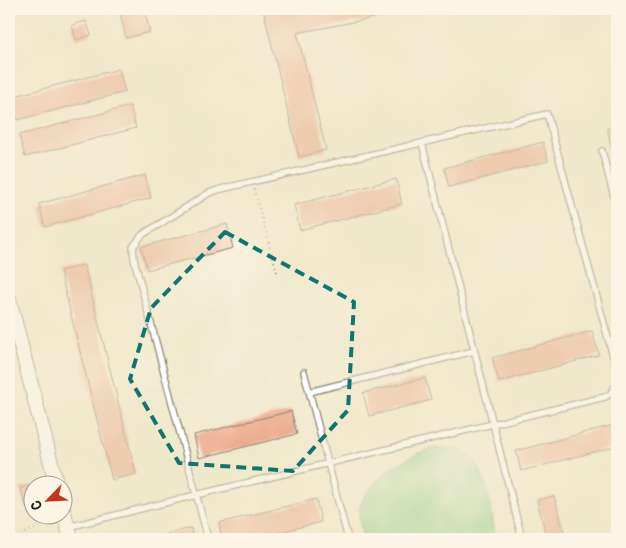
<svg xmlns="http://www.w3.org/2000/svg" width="626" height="548" font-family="Pangolin,sans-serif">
<rect width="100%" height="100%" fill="#fcf5e5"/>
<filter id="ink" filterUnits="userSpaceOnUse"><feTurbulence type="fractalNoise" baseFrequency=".02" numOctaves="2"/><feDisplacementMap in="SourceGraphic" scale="10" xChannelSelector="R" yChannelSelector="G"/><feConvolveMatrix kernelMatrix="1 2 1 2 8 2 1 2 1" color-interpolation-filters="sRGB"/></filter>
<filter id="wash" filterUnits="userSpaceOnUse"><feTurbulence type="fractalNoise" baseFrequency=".0096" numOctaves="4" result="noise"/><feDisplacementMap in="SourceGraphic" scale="20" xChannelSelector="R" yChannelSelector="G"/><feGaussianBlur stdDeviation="1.12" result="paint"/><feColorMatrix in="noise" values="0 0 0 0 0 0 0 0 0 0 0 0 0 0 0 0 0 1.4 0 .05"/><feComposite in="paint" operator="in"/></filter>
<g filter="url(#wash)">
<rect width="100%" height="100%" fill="#f0e8cb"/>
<!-- green -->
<path fill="#81cb89" stroke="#4e7452" d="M435,448C443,449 452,448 459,450C488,458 491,514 496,539H363C361,530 358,518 360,509C361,501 366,494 371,488C388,468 409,455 435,448Z"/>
<g id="blocks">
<!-- building -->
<path fill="#edaa8d" d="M119,9H144L150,32L126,38Z
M263,9H357V11L368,9H403L404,12L297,33L326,150L299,157Z
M86,21L91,35L76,40L72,25Z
M119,69L125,92L17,120L11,97Z
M130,106L136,128L25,157L19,135Z
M617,126V159H614L607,128Z
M543,142L548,161L449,187L444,168Z
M145,175L151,198L45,227L39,204Z
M396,179L402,204L300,230L294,205Z
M227,224L233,248L147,270L141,247Z
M84,265L136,474L112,480L60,271Z
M592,331L599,355L499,382L492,358Z
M425,378L431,400L369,416L363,393Z
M291,411L297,434L199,458L194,435Z
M613,425L617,446L521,471L516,451Z
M32,485V507L27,509L20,488Z
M554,496L566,539H547L537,500Z
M316,499L321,522L252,539H222L219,523Z
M191,528L193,539H156V537Z"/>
</g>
</g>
<g filter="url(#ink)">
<use href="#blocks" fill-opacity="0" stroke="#868274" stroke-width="1"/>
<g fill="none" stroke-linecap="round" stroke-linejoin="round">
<!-- service casing -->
<g stroke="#868274" stroke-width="8">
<path id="service" d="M422,143L522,539
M602,151L617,208
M304,372L348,539
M309,392L474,351
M68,527L196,495L605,397L610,394L617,384
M208,539L134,259L133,247L142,235L209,193L221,189L547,114L617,371"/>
</g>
<!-- tertiary casing -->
<g stroke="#868274" stroke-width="16">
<path id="tertiary" d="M9,299L57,486
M62,506L71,539"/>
</g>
<!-- path -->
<path stroke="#868274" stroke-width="2" stroke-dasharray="1 4" stroke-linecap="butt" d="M254,189L278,276
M17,539L28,531L56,521"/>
<!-- service -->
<use href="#service" stroke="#fff" stroke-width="5.5"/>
<!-- tertiary -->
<use href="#tertiary" stroke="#fff" stroke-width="14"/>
</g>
</g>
<!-- marked area -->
<path d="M0 0H626V548H0ZM225,232L354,302L348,410L293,471L179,463L130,379L151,308Z" fill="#f0e8cb" fill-opacity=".55" fill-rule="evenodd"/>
<path fill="none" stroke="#0f766e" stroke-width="4" stroke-dasharray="10 6" stroke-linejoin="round" d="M225,232L354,302L348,410L293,471L179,463L130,379L151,308Z"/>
<!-- margin -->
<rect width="626" height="548" fill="none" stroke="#fcf5e5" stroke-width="30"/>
<!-- north arrow -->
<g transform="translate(48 500) rotate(246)"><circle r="24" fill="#fcf5e5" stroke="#a29e95"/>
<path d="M0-4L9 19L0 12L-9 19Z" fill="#c8321e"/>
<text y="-8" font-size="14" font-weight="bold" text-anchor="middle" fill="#1c1c1c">С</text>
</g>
</svg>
